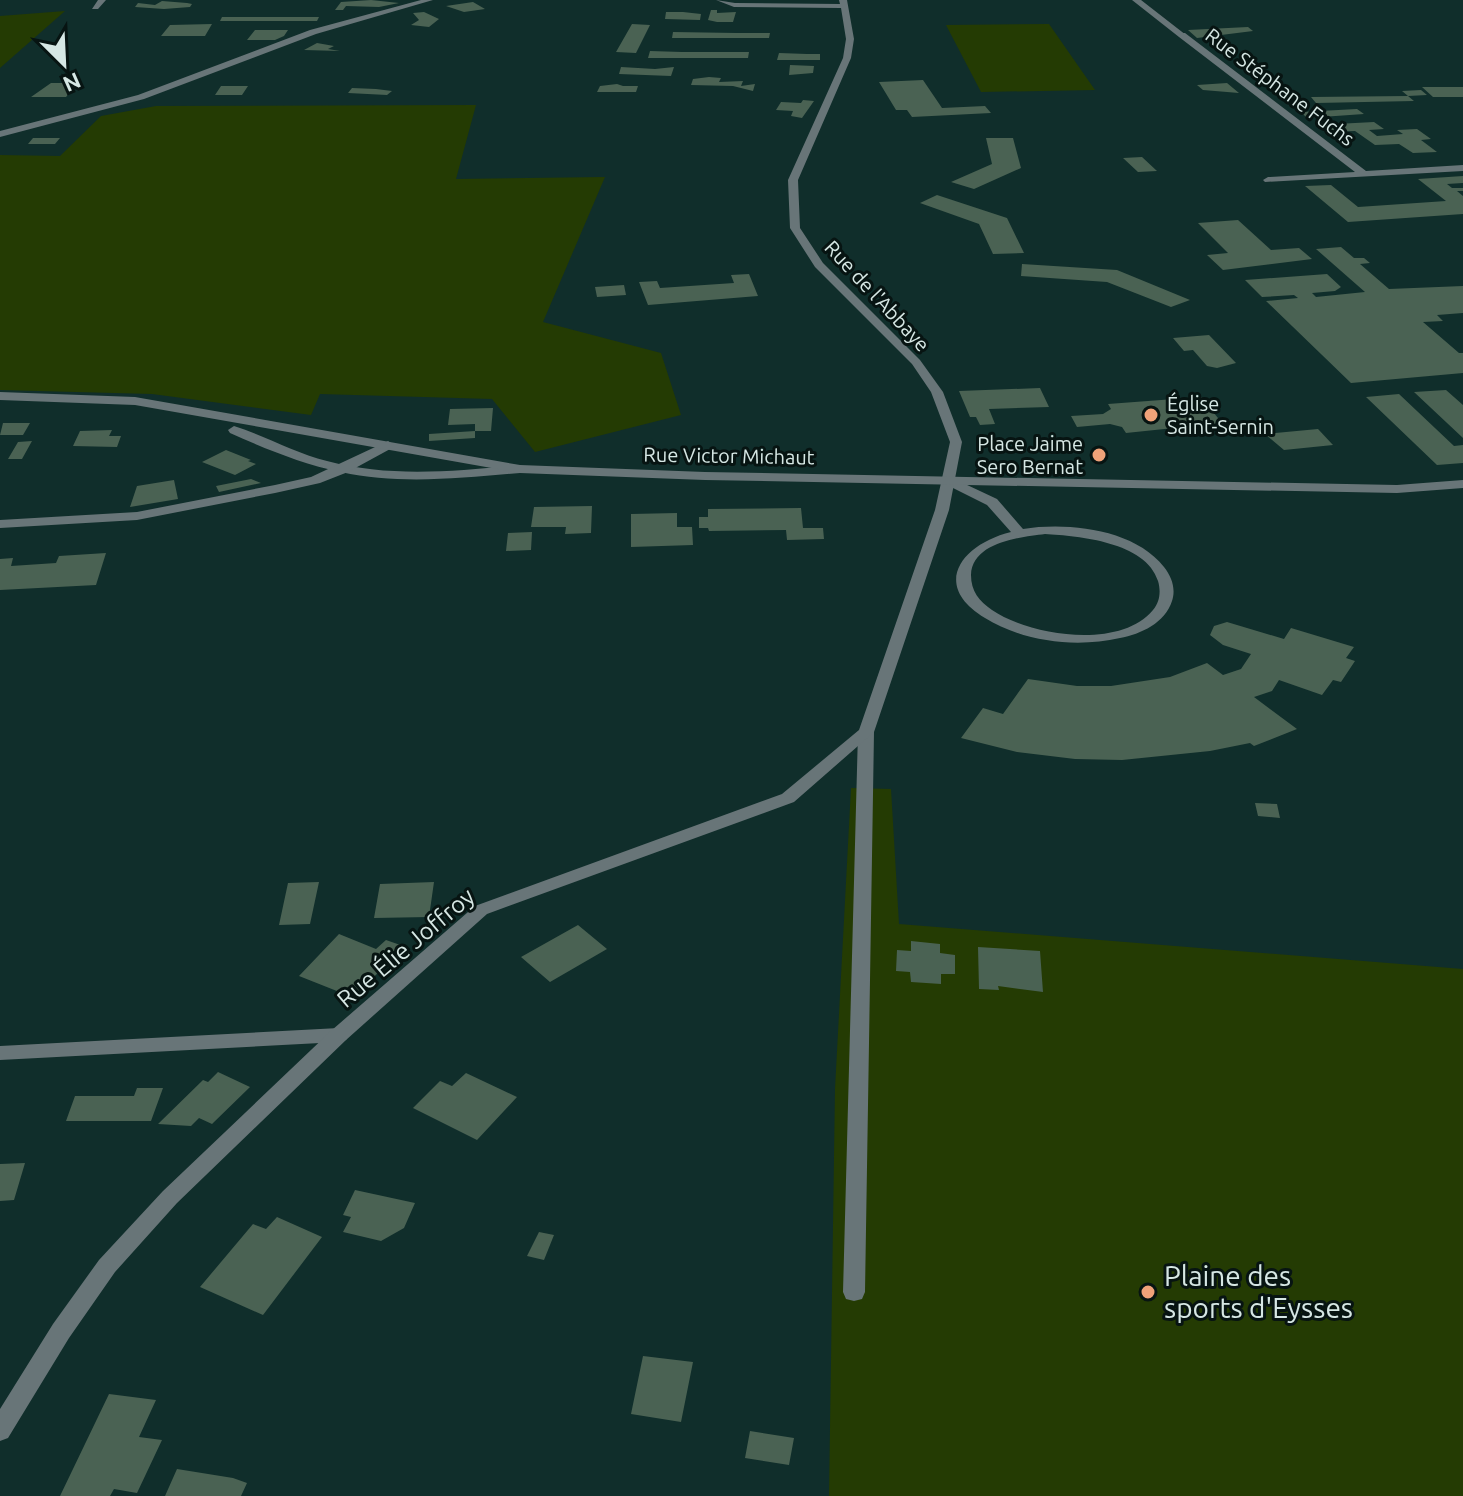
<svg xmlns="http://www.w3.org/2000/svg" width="1463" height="1496" font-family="Ubuntu,sans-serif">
<rect width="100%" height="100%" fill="#102e2b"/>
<!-- green -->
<path fill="#243b03" d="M65,11L0,68V16Z
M1049,24L1095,90L981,92L946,25Z
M476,105L456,179L605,177L543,322L661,353L681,415L535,452L492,399L320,394L311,415L152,394L0,390V155L60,156L101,116L156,106Z
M851,788L891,789L899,924L1463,969V1496H829L835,1089Z"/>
<!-- building -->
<path fill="#4a6253" d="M371,0L399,3L379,7L346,6L343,10H335L341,2Z
M162,1L187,3L192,4L190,7L164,9L135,7L138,3L155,5Z
M473,2L485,9L464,12L446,6Z
M711,10H717V13L736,12L733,22H717L708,20Z
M424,12L439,19L429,27L411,25L419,20L413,13Z
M666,12H683L701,14L700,20L665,19Z
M222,17H319L317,21H220Z
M212,24L205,36H161L170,25Z
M632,24L650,25L636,53L616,52Z
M1248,27L1253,31L1197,38L1188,30Z
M255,30H288L284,36L275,40H247Z
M673,32L737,33H770L769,38H672Z
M317,43L334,46L328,49L340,51L304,50Z
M650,51L682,52H749L748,58H648Z
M779,53L807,54H820V60H777Z
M790,65L814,66L813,73L789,75Z
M621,67L655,69L674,67L671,76L619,74Z
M709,77L721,78L719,82L743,81L741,86L755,84L753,91L733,86L691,85L693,79Z
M923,80L942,108L985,106L991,113L912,117L907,110H896L879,82Z
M51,83H72L65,90H72L66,97H31Z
M1227,83L1239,93L1203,90L1197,85Z
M617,84L623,86H638L636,92H597L600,86Z
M221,86H248L242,95H215Z
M1422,87H1463V97H1433Z
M352,88L376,89L392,91L387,95L348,93Z
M1421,90L1427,95L1408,96L1414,101L1316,103L1311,97L1408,96L1402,91Z
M803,100L814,101L802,118L791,116L793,111L776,110L781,102L801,103Z
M1357,109L1364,114L1307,118L1301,112Z
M1374,122L1384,129L1369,130L1377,136L1403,134L1397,130L1417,129L1431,139L1421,140L1437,152L1413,153L1399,144L1375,145L1355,131L1326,132L1317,125Z
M33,138H60L55,144H28Z
M986,138H1013L1021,168L974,189L951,182L992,164Z
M1142,157L1157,171L1138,172L1123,158Z
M1463,176V183L1447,184L1452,188H1463V191H1457L1463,196V214L1348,222L1305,186L1331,185L1358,207L1446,201L1418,179Z
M937,195L1007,218L1024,253L993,254L979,224L920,203Z
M1238,220L1271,250L1299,248L1312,259L1223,270L1207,255L1228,253L1198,223Z
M1341,247L1354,258H1364L1370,263L1360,264L1389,289L1463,286V313L1437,315L1443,321L1423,322L1459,353H1463V373L1351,383L1266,301L1298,298L1294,295L1262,297L1245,280L1327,274L1341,287L1335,291L1312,293L1316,297L1365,292L1316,249Z
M1022,264L1117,270L1190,300L1171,307L1107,282L1021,276Z
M749,274L758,296L648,305L639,282L657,281L660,288L734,283L731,275Z
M624,285L626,295L597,297L595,287Z
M1209,335L1236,363L1217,368L1207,366L1193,350L1184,351L1173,338Z
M1040,388L1049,407L989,409L995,424L980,425L976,417H970L959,391Z
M1446,390L1463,405V438L1414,392Z
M1399,394L1454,446L1463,445V463L1437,465L1366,397Z
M1201,397L1222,423L1126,433L1122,427L1110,424L1077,427L1071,416L1103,414L1111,409L1108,404Z
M493,408L491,431H475V424L448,425L450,409Z
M3,423H30L23,435H0Z
M1318,429L1333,445L1284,450L1265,434Z
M112,430L109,436H121L117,447L73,446L80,431Z
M475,431V438L429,441V434Z
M32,441L22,459H8L18,442Z
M226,450L251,460L248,461L256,464L235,475L202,462Z
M251,479L261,483L219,492L216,486Z
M174,480L178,499L130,507L137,486Z
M592,506L591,533L565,534L566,527H531L534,507Z
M801,508L803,528H823L824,539L787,540L786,530L709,531L708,528H699V517H708V509Z
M677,513V527H692L693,545L631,547V514Z
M532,532L531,550L506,551L508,533Z
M106,553L96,585L0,590V559L13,558L11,566L56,563L59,556Z
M1227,622L1284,639L1291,628L1354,647L1346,658L1355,661L1341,682L1333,680L1322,695L1279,680L1272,691L1254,697L1297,729L1254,746L1250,743L1210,751L1122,760L1075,759L1017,752L961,738L983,708L1003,714L1028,679L1077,686H1111L1170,677L1207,663L1223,675L1241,669L1251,654L1223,645L1210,635L1214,626Z
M1255,803L1277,804L1280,818L1258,816Z
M319,882L310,924L279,925L288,883Z
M434,882L429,917L374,918L380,884Z
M578,925L607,949L550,982L521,957Z
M339,934L376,949L386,940L406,947L352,997L299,976Z
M911,941L940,944V953L955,955V974H941V984L911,982L910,972L896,971L897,950L911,951Z
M978,947L1040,951L1043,992L998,986L999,990L979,989Z
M218,1072L250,1087L212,1124L199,1118L191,1126L158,1124L203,1080L208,1082Z
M466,1073L517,1097L477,1140L413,1108L440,1081L452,1086Z
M137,1088H163L151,1121H66L75,1096H134Z
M25,1163L14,1200L0,1201V1164Z
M355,1190L415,1203L404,1228L381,1241L343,1232L351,1217L343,1215Z
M277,1217L322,1237L263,1315L200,1287L253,1224L266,1229Z
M539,1232L554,1235L544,1260L527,1256Z
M643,1356L693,1362L681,1422L631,1414Z
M109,1394L156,1400L139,1437L162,1440L137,1493L114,1489L110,1496H60Z
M750,1431L794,1438L789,1465L745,1458Z
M177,1469L233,1478L247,1483L241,1496H165Z"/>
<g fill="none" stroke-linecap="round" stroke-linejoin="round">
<!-- service -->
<path fill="#687578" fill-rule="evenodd" d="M1132,0H1141L1186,35L1179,37Z
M234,426C266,436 295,453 327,461C390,478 457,471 520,465L526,469L520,473C461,478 399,485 341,472C302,464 266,449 230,433L228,430Z
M948,476L997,499L1023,529C1068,522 1134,529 1164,567C1172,577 1176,589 1172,601C1165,623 1141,634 1120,638C1076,648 1024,642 985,618C930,585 962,544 1011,532L987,505L943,483L942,480ZM1045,534C1079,536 1146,542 1158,581C1161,591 1160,602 1153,610C1120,650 1030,636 992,610C979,601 971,591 971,575C972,542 1021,537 1045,534Z
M866,727L874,732L865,1292L862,1299L854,1301L846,1299L843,1292L858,732Z
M339,1028L346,1030L349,1035L346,1040L339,1042L0,1060V1046Z"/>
<!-- minor -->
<path fill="#687578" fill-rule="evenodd" d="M98,0H106L98,9H92Z
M716,0L735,3L840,4L839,0H847L854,39L851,58L798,180L800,228L823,263L920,360L943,392L962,442L949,510L874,732L794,802L487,914L346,1040L177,1203L115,1272L69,1338L8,1438L0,1441V1409L53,1324L99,1260L163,1191L332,1030L475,906L782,794L859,730L935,510L950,442L931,392L912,364L815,267L790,228L788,180L843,58L846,39L841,8L734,7Z
M1179,33H1185L1366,171L1463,165V171L1265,182L1263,180L1268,177L1355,172L1179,37Z
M388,441L394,445L392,448L348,472L320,483L275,493L137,520L0,528V520L137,512L275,485L311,477Z"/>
<!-- tertiary -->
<path fill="#687578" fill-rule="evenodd" d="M421,0H433L316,34L144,99L0,137V131L138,95L310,30Z
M0,392L135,397L520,465L705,472L1397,485L1463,480V488L1397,493L705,480L520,473L135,405L0,400Z"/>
</g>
<!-- markers -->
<g fill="#f0a279" stroke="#071412" stroke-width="3">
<circle cx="1151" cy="415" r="8"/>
<circle cx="1099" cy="455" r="8"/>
<circle cx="1148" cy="1292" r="8"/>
</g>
<g text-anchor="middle" stroke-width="6" stroke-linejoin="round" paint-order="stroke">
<!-- far-street labels -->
<g font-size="20" fill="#d6e7e4" stroke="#071412">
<text transform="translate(1280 87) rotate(37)" y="7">Rue Stéphane Fuchs</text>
<text transform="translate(877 296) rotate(47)" y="7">Rue de l'Abbaye</text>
<text transform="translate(729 456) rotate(1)" y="7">Rue Victor Michaut</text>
</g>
<!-- far-poi labels -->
<g font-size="20" fill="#d6e7e4" stroke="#071412" text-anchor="start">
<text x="1167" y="411">Église<tspan x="1167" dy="23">Saint-Sernin</tspan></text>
<text x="1083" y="451" text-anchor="end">Place Jaime<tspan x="1083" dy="23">Sero Bernat</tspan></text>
</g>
<!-- street labels -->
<g font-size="24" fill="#d6e7e4" stroke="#071412">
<text transform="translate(406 948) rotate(-40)" y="8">Rue Élie Joffroy</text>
</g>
<!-- near-poi labels -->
<g font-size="28" fill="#d6e7e4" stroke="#071412" text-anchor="start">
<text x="1164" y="1286">Plaine des<tspan x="1164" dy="32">sports d'Eysses</tspan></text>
</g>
</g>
<!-- north arrow -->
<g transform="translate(64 64) rotate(156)" stroke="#071412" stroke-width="6" paint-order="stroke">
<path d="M0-6L14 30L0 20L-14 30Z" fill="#d6e7e4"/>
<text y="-12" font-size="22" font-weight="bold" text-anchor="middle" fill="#d6e7e4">N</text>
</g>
</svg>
